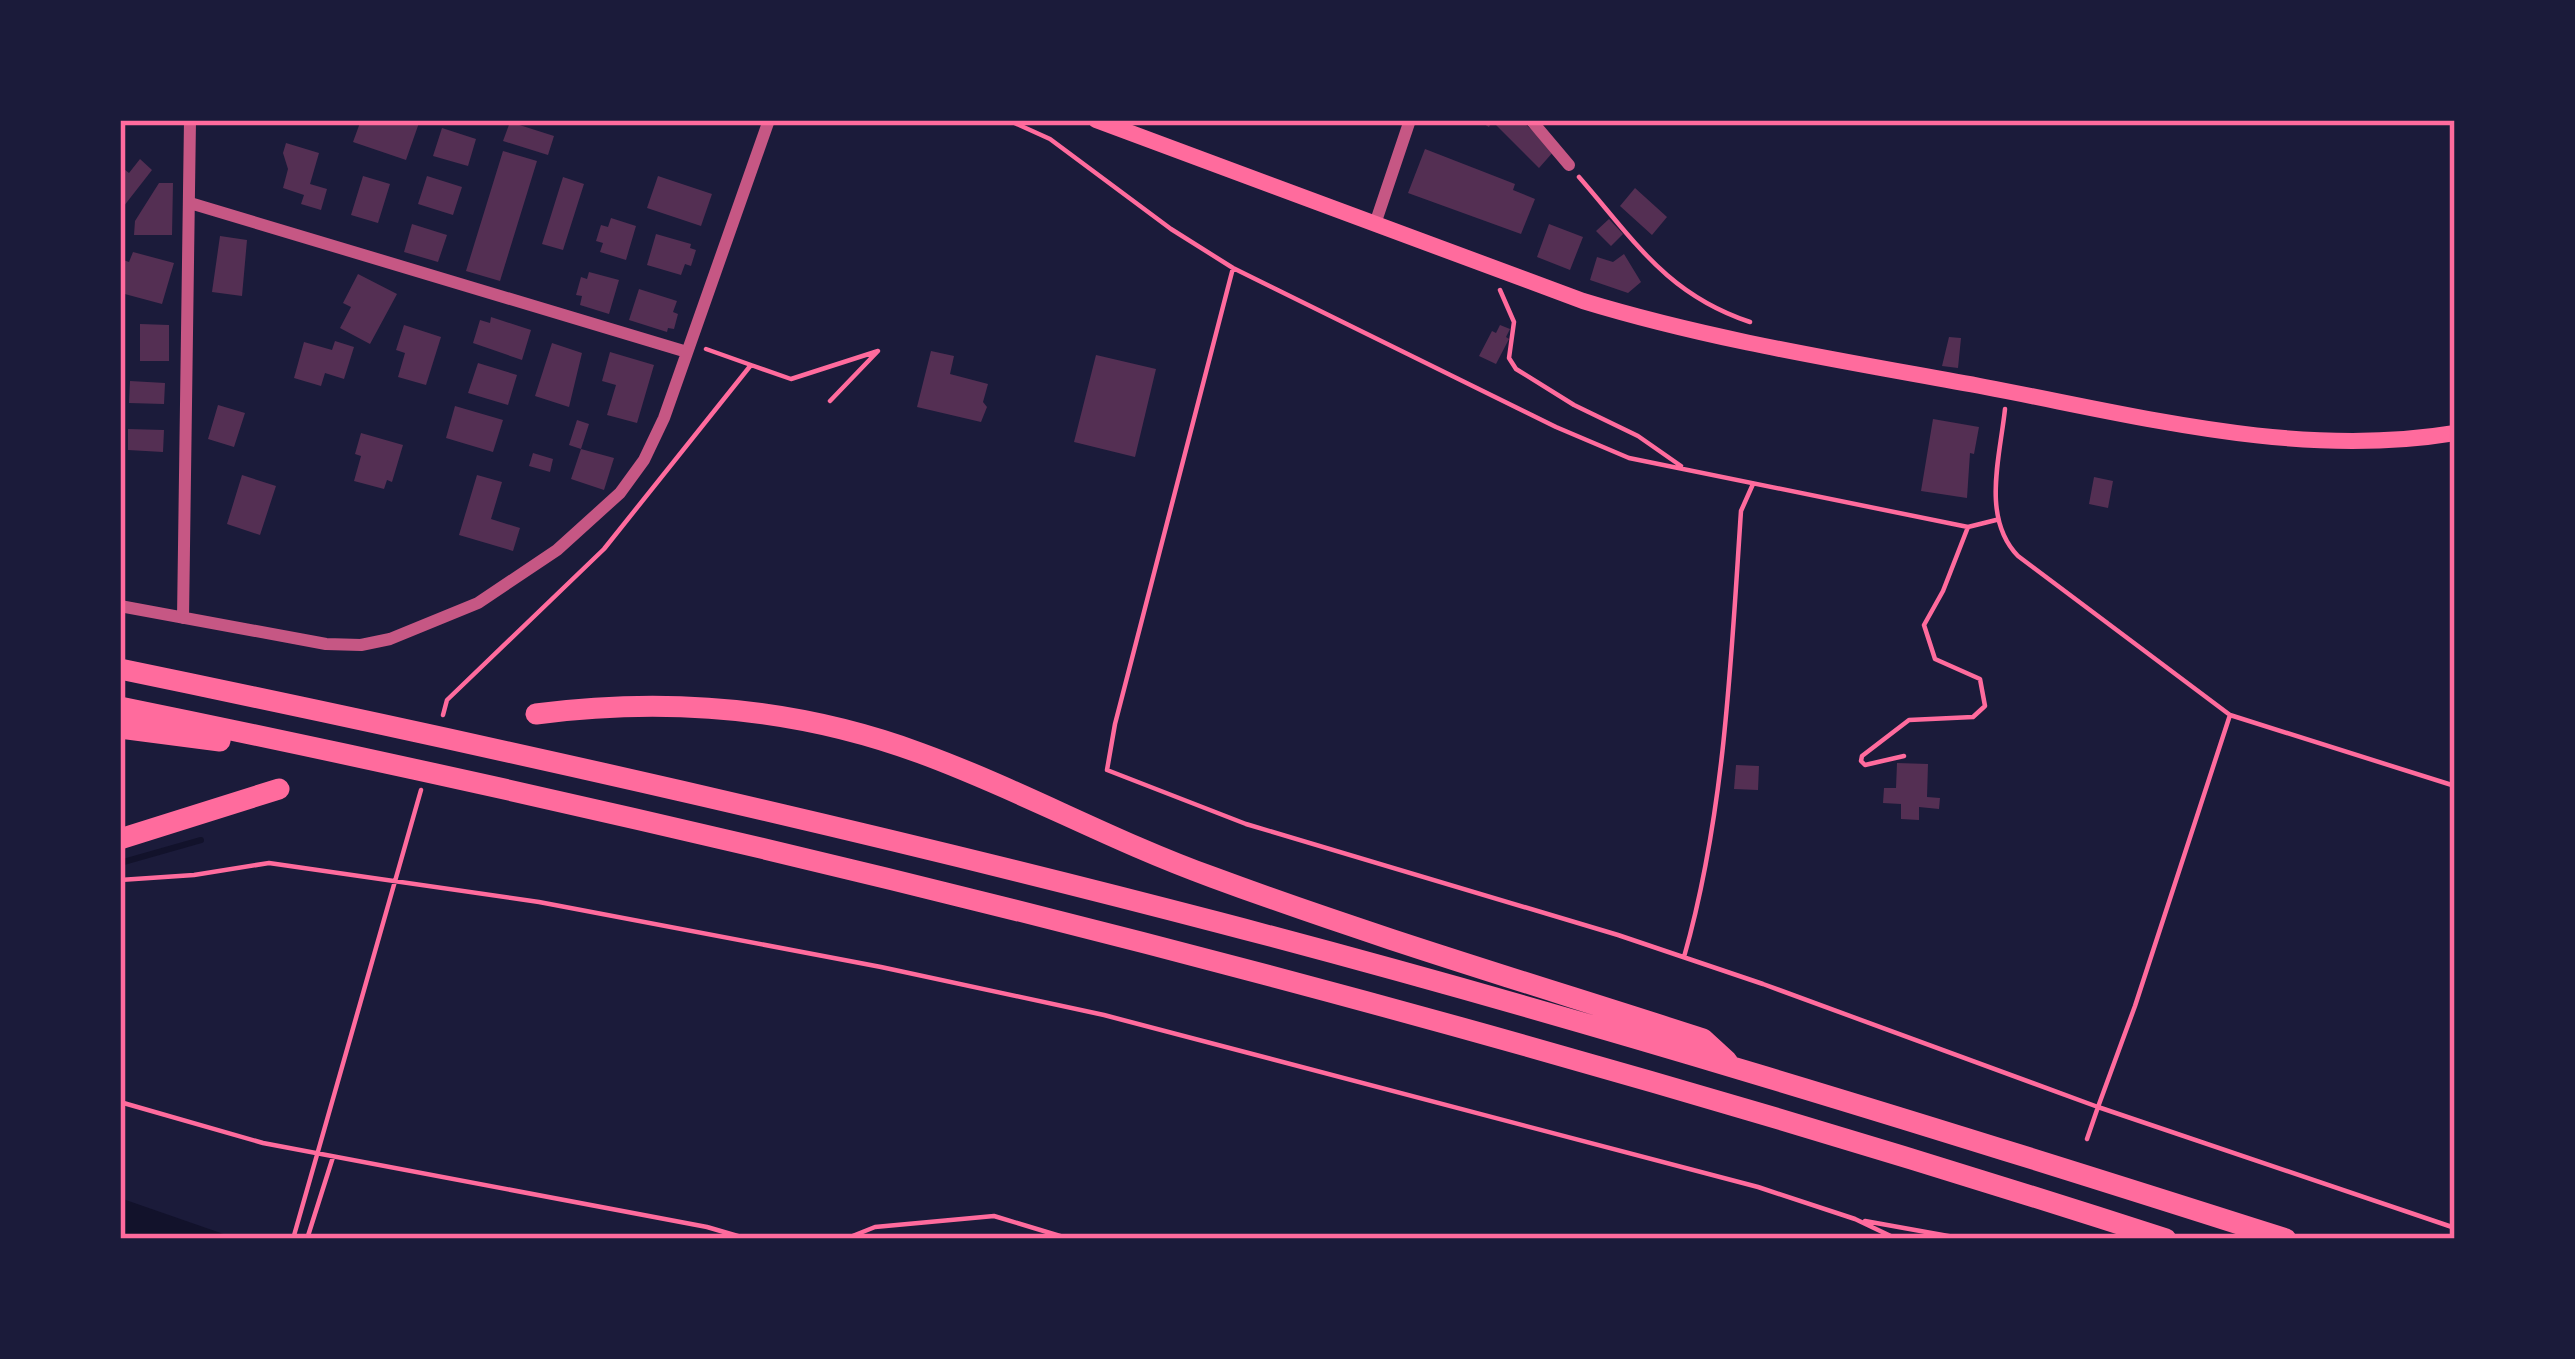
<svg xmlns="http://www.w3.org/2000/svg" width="2575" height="1359" font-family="Ubuntu,sans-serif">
<rect width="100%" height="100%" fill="#1b1b3a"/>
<!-- water -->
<path fill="#12122b" d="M120,1198L238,1239H120Z"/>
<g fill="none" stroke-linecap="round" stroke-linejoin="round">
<!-- stream -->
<path stroke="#12122b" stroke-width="6" d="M120,863L201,840"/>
</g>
<!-- building -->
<path fill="#542f53" d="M361,120H420L406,160L353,142Z
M1477,120H1521L1554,151L1539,168L1492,121L1489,127Z
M510,122L554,136L548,155L503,141Z
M442,128L476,139L468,166L433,156Z
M286,143L319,153L310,184L327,189L321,210L301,204L304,195L283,188L288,169L283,153Z
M1425,149L1515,184L1513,190L1535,199L1521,234L1408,193Z
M503,151L537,161L500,281L466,271Z
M140,159L152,170L120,211V166L129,173Z
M363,176L390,184L378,223L351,215Z
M427,176L462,187L453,215L418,204Z
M658,176L712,194L701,226L647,208Z
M563,177L584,184L563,250L542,244Z
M159,183H173L172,235H134L135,221Z
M1635,188L1667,217L1652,235L1620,206Z
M611,218L636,226L626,260L600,252L603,243L596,241L601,225L608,227Z
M1609,219L1623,234L1611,246L1596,231Z
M412,224L447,235L438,262L404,252Z
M1549,224L1583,237L1570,270L1537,257Z
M656,234L691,244L690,248L696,250L691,266L685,264L681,275L647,265Z
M220,236L247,240L242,296L212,292Z
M133,252L174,263L162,304L121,293L123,260L129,262Z
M1624,254L1641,282L1628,293L1590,280L1597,257L1613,262Z
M589,272L619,280L609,314L580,305L582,296L576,295L581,277L587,279Z
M358,274L397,294L370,344L340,328L351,307L343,303Z
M639,289L677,301L673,312L678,314L674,329L668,328L667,332L629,320Z
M491,317L531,330L522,360L473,343L480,320L490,323Z
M140,324L169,325V361H140Z
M404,325L441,337L426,385L398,377L405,353L396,350Z
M1500,325L1510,329L1506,337L1509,339L1496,364L1479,356L1492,331L1496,333Z
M1949,337L1961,338L1958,368L1942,366Z
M335,341L354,347L344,379L325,373L321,386L294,378L304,342L332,350Z
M552,343L582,353L569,407L535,396Z
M931,351L954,356L950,374L988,384L983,402L987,407L981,422L917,407Z
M610,352L654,365L637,423L607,415L616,385L602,381Z
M1096,355L1156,369L1135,457L1074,442Z
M478,363L517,375L508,405L468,393Z
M130,381L165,383L164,404L129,403Z
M218,405L245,413L234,447L208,439Z
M455,406L503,420L493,452L446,438Z
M1933,419L1979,427L1974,454L1970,453L1967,498L1921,491Z
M577,420L589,424L581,449L614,458L604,490L571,479L581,449L569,445Z
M128,429L164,430L163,452L128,450Z
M361,433L403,445L392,482L387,480L384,489L354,481L361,456L355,454Z
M533,453L553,459L550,472L529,466Z
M242,475L276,486L260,535L227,524Z
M477,475L502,482L491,519L520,528L513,551L459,535Z
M2094,477L2113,481L2108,508L2089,504Z
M1897,763L1928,764L1927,797L1940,798L1939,809L1919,807V820L1901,819V804L1883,803L1884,788H1896Z
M1736,765L1759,766L1758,790L1734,789Z"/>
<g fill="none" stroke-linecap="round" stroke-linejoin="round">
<!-- path -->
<path stroke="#ff6b9d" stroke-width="4.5" d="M1008,120L1050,139L1171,229L1233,268L1556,427L1629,458L1968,527L1996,520
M1579,177C1634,240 1666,294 1750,322
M1233,268L1115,724L1107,770L1246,824L1618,935L1763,984L2098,1107L2087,1139
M1500,290L1514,322L1509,358L1516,369L1574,405L1638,436L1681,466
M751,365L791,379L878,351L830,401
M2005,409C2000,457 1981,518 2018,556L2230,715L2455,786
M443,715L447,700L604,549L751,365L706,349
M2230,715L2135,1006L2098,1107L2455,1228
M1904,756L1865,765L1861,761L1862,756L1909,720L1973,717L1985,706L1980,679L1935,659L1924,625L1943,591L1968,527
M120,880L194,875L269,863L539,902L881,967L1104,1015L1758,1187L1855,1219L1897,1239
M1684,957C1725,813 1731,659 1741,511L1753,484
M120,1102L263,1143L707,1227L748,1239
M1865,1221L1965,1239
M293,1239L421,790
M307,1239L333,1157
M845,1239L875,1227L994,1216L1070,1239
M2057,1239L2058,1237"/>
<!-- minor -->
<path stroke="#c65784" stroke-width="12" d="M1531,120L1569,165
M190,203L687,352
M1375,224L1410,120
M120,606L326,644L361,645L390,639L478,603L557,550L620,493L644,460L664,418L769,120
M183,618L190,120"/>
<!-- secondary -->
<path stroke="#ff6b9d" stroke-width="16" d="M1096,120L1583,301C1714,341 1850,362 1985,387C2139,416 2298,459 2455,433"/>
<!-- motorway -->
<path stroke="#ff6b9d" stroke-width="21" d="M120,669C488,745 854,827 1217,922C1577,1016 1932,1126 2286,1239
M120,707C811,848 1495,1022 2166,1239
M536,714C667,697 795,707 920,753C1019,789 1112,841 1212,877C1374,937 1539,986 1703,1039L1727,1061
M120,728L220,741
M120,839L279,789"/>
</g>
<!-- border -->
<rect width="2575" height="1359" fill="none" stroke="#1b1b3a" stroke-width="246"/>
<rect x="123" y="123" width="2329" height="1113" fill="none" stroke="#ff6b9d" stroke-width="4.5"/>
</svg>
